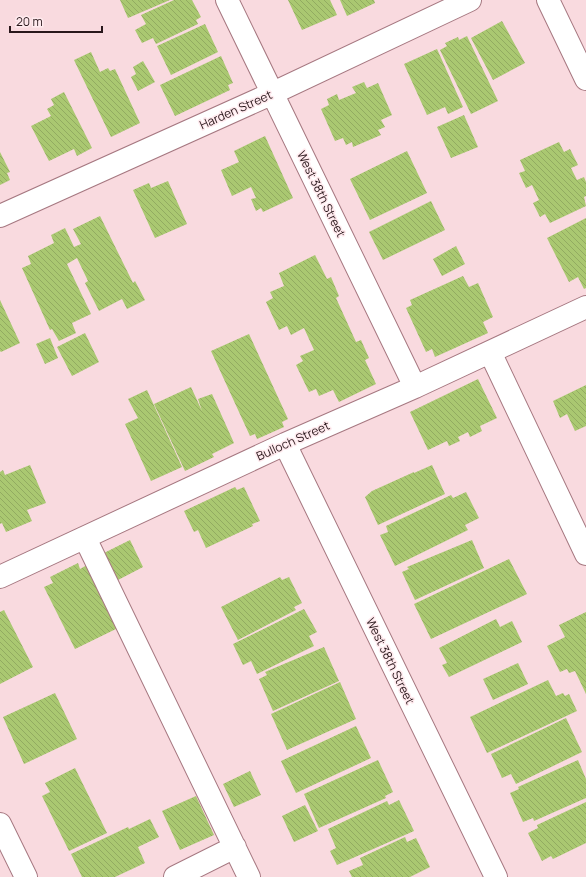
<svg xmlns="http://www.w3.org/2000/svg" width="586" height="877" font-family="Manrope,sans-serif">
<defs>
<pattern id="building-back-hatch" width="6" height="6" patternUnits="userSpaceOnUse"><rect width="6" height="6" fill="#aac871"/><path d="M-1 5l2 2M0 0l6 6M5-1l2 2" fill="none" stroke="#92ab61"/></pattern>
</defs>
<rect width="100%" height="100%" fill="#f9dadf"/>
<!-- building -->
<path fill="url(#building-back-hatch)" d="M120,0H170L128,18Z
M174,0H192L201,17L196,20L198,24L156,44L153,38L142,43L135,30L146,24L141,15Z
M288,0H330L337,15L302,30Z
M340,0H374L375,3L347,16Z
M502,21L525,63L493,80L471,38Z
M205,24L218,52L171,75L157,46Z
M467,36L498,101L471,114L440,50L447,46L445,43L458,37L459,40Z
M437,49L463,107L448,114L445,107L427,115L404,64Z
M91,52L100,72L108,68L110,71L115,69L140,123L111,137L74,60Z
M221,56L233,83L228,85L230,90L175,116L160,85Z
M143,61L155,82L138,91L131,77L136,74L133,67Z
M364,82L367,88L378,83L392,115L381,120L385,127L378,130L381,135L353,147L352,142L346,145L343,138L335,141L321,109L329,105L327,99L337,94L339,100L356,93L352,87Z
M64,92L92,148L77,156L74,149L49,161L31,126L51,116L47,109L54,105L51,99Z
M464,115L478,147L451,158L437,127Z
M265,136L293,198L263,212L261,208L256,211L251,199L256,198L251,187L232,196L221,170L239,162L234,151Z
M559,142L564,152L570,149L578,165L571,168L577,180L584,177L586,182V196L584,197L586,206L550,223L545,214L540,217L533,203L539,200L532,185L526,188L519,173L525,171L520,160Z
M407,151L427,193L370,220L350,179Z
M0,152L10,172L7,173L10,180L0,185Z
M168,181L187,224L155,238L133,190L149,183L151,188Z
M431,201L445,230L383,260L369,232Z
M100,216L133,283L135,281L145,300L127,309L122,299L99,311L85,283L88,281L77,258L67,264L91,314L72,323L76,333L59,341L52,329L50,330L22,268L31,264L28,256L54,243L51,235L65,228L74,247L81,244L73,229Z
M586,218V288L584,289L578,277L569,282L547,238Z
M456,246L465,264L442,276L433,259Z
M315,255L327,279L331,277L339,296L336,298L356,342L361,340L369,358L365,360L376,384L339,402L333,390L319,396L316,389L309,392L296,365L303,361L300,356L314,350L304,328L291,335L287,326L279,330L266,302L273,298L270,292L284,286L279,273Z
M463,276L469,287L478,283L493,317L483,322L488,333L435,357L432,349L426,352L406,308L412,305L410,300Z
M0,300L20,343L1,352L0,351Z
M85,333L99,362L72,376L57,347Z
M249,334L288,419L282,422L284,427L257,439L255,434L250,436L211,351Z
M50,338L58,358L45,364L36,344Z
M478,379L497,418L480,426L482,431L470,437L468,432L458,437L460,441L449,446L447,441L428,450L410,412Z
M586,385V426L575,431L567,414L560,418L553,401Z
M191,387L202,411L198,399L212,394L234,443L212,454L214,457L185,471L154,404Z
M147,390L182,467L151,481L125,424L138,418L128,399Z
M30,465L46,503L27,510L32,521L6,532L2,523L0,524V472L3,470L5,475Z
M432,465L445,494L378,525L365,497L372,491L414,472V473Z
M235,487L237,490L244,487L260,521L252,524L253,526L206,548L198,530L194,532L184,511Z
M466,492L479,518L465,525L468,530L395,566L380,535L388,532L386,526L451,495L453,498Z
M130,540L143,567L118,580L104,553Z
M472,540L484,568L415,600L402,572L409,569L407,567Z
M509,559L527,594L431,639L414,604Z
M78,563L80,569L87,565L118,628L75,649L44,587L53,583L50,577Z
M280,577L282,580L289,577L302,603L294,607L296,610L238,640L221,607Z
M304,609L317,632L309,636L314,646L257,674L251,661L243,665L233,644Z
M4,610L33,667L0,684V612Z
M586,612V694L575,671L569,673L567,669L560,672L547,646L565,637L559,625Z
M496,619L500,627L512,621L522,642L449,677L442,665L447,663L439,648Z
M324,647L339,681L273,711L259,679L267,675L265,672Z
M518,663L528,684L493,700L483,679Z
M548,680L556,696L563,693L565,696L569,694L577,711L487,753L470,717Z
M340,682L356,719L287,750L271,714Z
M55,693L77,739L24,764L3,717Z
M566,718L582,752L516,784L511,774L502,778L491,754Z
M356,726L371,758L296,793L281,761Z
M378,760L393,792L385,796L386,798L319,828L304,794Z
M578,760L586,779V798L534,821L533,818L523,822L510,793L519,789L518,787Z
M75,768L107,833L69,851L42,796L50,792L45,783Z
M250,771L261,795L234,807L223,784Z
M196,796L214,835L180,850L162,811Z
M399,800L414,831L337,865L330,851L336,848L328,829L387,801L389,805Z
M586,802V843L553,859L551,856L542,861L528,833L538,828L537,825Z
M305,805L318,831L294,842L282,816Z
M150,819L159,837L138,847L145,863L115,877H82L71,854L128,827L129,829Z
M405,837L407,842L416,838L430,867L410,877H352L349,871L363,865L360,858Z"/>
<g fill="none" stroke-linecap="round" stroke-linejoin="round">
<!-- minor casing -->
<g stroke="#a67881" stroke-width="24">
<path id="minor" d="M227,0L415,387
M548,0L586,79
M0,216L271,94L470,0
M490,352L586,554
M285,444L496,877
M85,538L249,877
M0,577L285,444L415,387L586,307
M0,824L26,877
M175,877L235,847"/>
</g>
<!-- minor -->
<use href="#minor" stroke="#fff" stroke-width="22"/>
</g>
<g text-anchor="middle" stroke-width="3" stroke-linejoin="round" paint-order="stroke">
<!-- street labels -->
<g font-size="12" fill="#29171b" stroke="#ffeaee">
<text transform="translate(236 110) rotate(-24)" y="4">Harden Street</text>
<text transform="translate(321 194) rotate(64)" y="4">West 38th Street</text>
<text transform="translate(293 441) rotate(-24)" y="4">Bulloch Street</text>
<text transform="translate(390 661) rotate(64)" y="4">West 38th Street</text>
</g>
</g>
<!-- scale -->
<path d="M10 26v6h92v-6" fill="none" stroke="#29171b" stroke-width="2"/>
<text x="16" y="26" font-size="12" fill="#29171b" stroke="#ffeaee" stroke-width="3" paint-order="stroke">20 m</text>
</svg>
